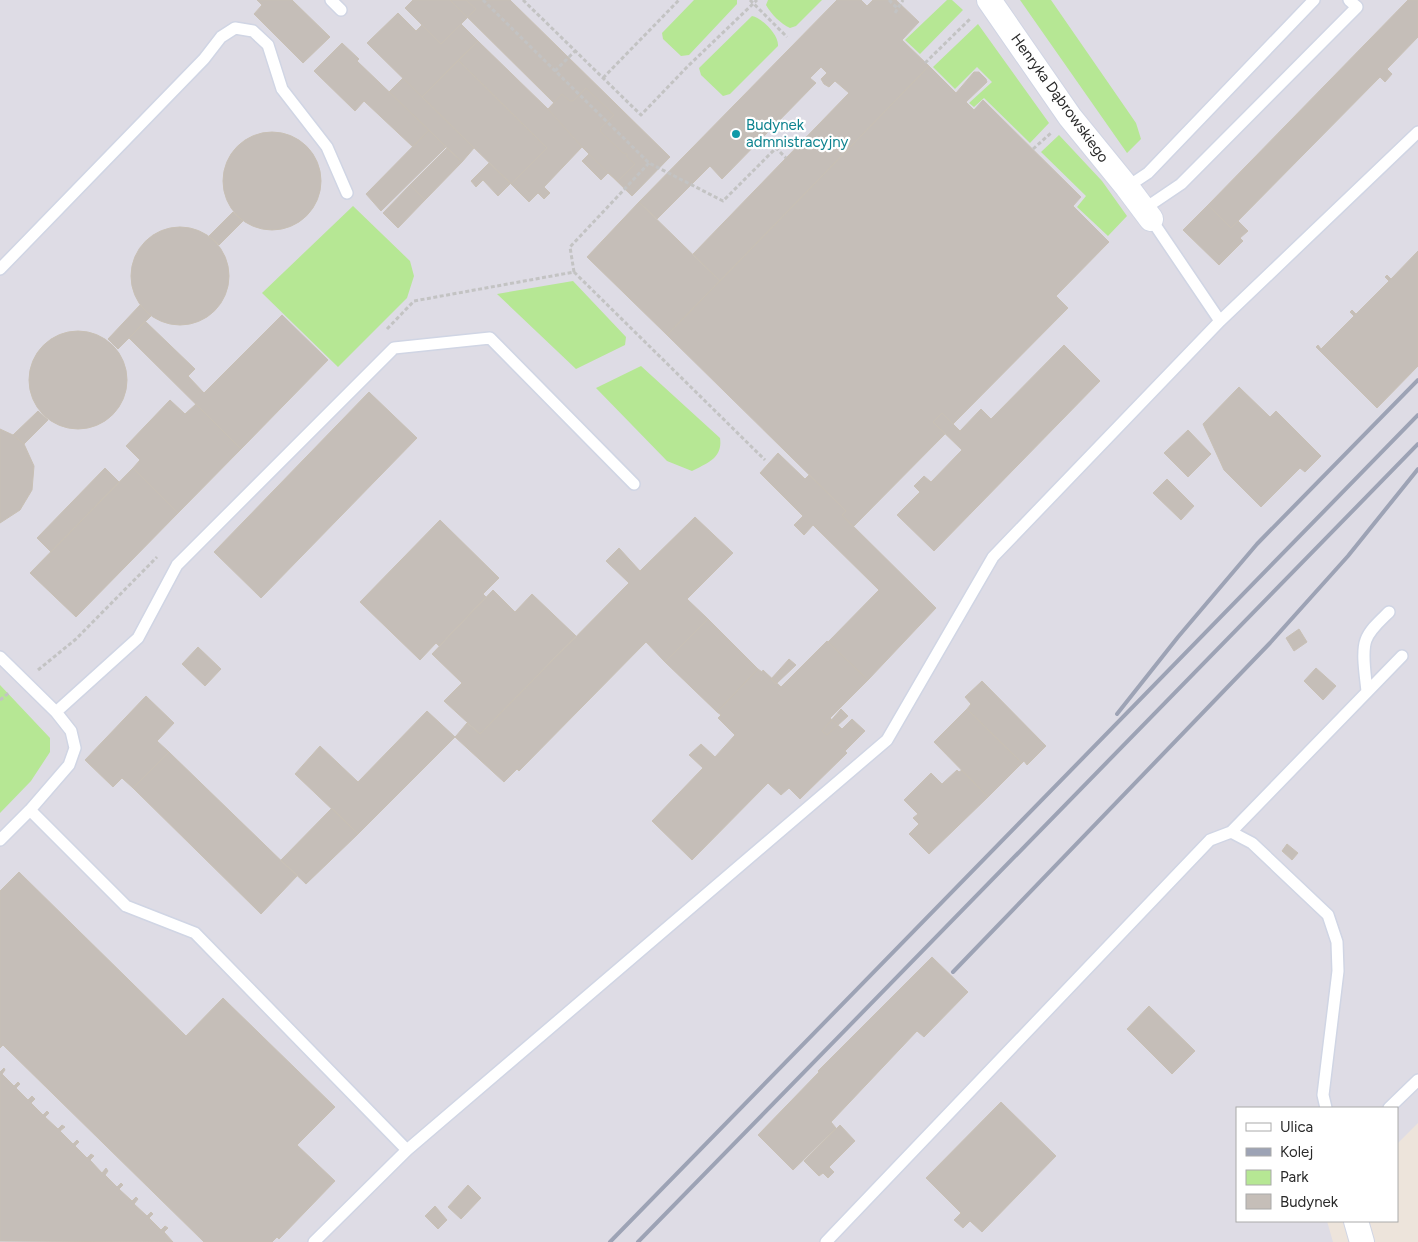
<svg xmlns="http://www.w3.org/2000/svg" width="1418" height="1242" font-family="Figtree,sans-serif">
<rect width="100%" height="100%" fill="#ede4db"/>
<!-- industrial -->
<path fill="#dedce5" d="M0,0H1418V1123L1397,1144V1108H1237V1221H1327L1333,1242H0Z"/>
<!-- green -->
<path fill="#b6e794" d="M694,0H737V4L689,55L681,56L663,39L662,33Z
M768,0H822L796,26L790,28C781,24 771,14 766,5Z
M947,0H952L963,10L920,54L905,40Z
M1020,0H1051L1136,123L1141,139L1127,153Z
M752,16C762,18 779,35 778,46L730,94L723,96L701,75L699,68Z
M978,24L1049,123L1030,143L984,98L974,107L969,103L992,82L977,67L955,89L933,67Z
M1059,135L1102,181L1127,216L1108,236L1077,207L1086,196L1041,152Z
M353,206L410,261L414,276L407,298L338,367L262,293Z
M573,281L626,337L625,345L576,369L497,294Z
M641,366L720,438C723,458 707,463 692,471L667,461L596,388Z
M0,685L50,738V752L31,781L0,813Z"/>
<!-- building -->
<path fill="#c5beb8" stroke="#c8c0b5" d="M257,0H292L330,37L303,63L254,14L262,5Z
M413,0H466L476,9L441,44L405,8Z
M450,0H510L670,157L632,196L582,147L548,109L554,103Z
M837,0H861L867,6L873,0H896L919,22L902,40L929,66L720,281L693,254L849,93L835,81L829,87L824,84L821,79L827,73L821,67L810,78L816,83L722,179L710,166L657,219L639,202Z
M1408,0H1418V37L1387,69L1392,74L1385,82L1380,77L1231,228L1208,205Z
M398,13L416,31L422,25L441,44L461,24L478,41L422,97L367,43Z
M478,41L548,109L562,94L570,101H573L586,88L614,115L601,128L600,131L623,153L627,154V157L635,164L618,181L608,173L601,180L582,161L589,154L582,147L544,187L550,193L544,199L538,193L529,202L511,184L547,148L458,60Z
M342,43L359,59L357,61L429,130L413,147L364,101L355,111L314,71Z
M458,60L547,148L511,184L422,97Z
M929,66L956,93L974,72H979L986,79L987,82L966,102L974,110L983,100L1081,197L1073,206L1109,242L1056,296L1068,308L953,424L942,413L933,422L945,434L853,527L842,515L846,511L667,335Z
M403,78L474,148L462,162L389,92Z
M429,130L446,147L381,211L366,194Z
M223 181a49 49 0 1 1 98 0a49 49 0 1 1-98 0Z
M447,148L462,162L425,200L410,185Z
M489,163L511,183L498,196L483,180L476,187L471,181Z
M410,185L425,200L398,228L383,213Z
M639,202L720,281L667,335L587,257Z
M1208,205L1231,228L1238,221L1248,231L1240,238L1243,241L1219,265L1183,230Z
M233,212L243,221L219,245L209,236Z
M131 276a49 49 0 1 1 98 0a49 49 0 1 1-98 0Z
M1418,251V366L1377,408L1316,347L1318,345L1321,349L1354,316L1350,312L1352,310L1356,314L1389,281L1385,277L1387,275L1391,279Z
M140,305L151,316L118,349L108,339Z
M282,315L328,360L241,449L129,338L145,321L195,369L188,376L204,393Z
M29 380a49 49 0 1 1 98 0a49 49 0 1 1-98 0Z
M1064,345L1100,381L934,551L897,515L920,492L914,486L924,476L931,482L962,450L933,422L942,413L960,431L981,409L991,419Z
M1239,387L1270,417L1276,411L1321,456L1305,472L1300,468L1261,507L1224,470L1203,424Z
M369,392L417,438L261,598L214,552Z
M170,400L185,414L196,404L241,449L178,513L133,468L140,460L126,446Z
M38,411L48,420L24,444L13,435Z
M0,429L13,435L24,444L34,466L32,490L20,510L0,523Z
M1188,430L1211,454L1188,477L1164,453Z
M778,453L805,479L809,475L828,493L846,511L842,515L936,608L868,680L828,642L879,590L813,525L804,535L794,525L803,516L760,473Z
M105,468L119,482L51,552L37,538Z
M133,468L178,513L76,617L30,573Z
M1167,479L1194,506L1181,520L1153,493Z
M695,517L733,553L687,599L708,619L665,662L646,642L519,771L517,769L504,782L455,737L456,736L467,723L480,734L629,583L606,561L619,548L640,571Z
M440,520L499,578L483,594L486,597L439,646L436,643L420,660L360,602Z
M493,590L515,612L532,594L576,636L480,734L444,701L462,683L432,654Z
M708,619L758,669L717,712L665,662Z
M1299,629L1307,642L1294,651L1286,638Z
M827,641L868,680L830,718L842,729L852,719L865,731L845,751L847,753L800,799L789,788L781,795L768,783L692,860L652,821L703,768L689,755L701,744L715,757L735,735L718,718L721,715L717,712L758,669L762,672L763,670L781,687Z
M198,647L221,669L205,686L182,664Z
M789,659L796,665L776,684L771,679Z
M1316,668L1336,686L1323,700L1304,681Z
M982,681L1046,746L1027,765L1024,761L1022,763L967,709L971,704L965,697Z
M146,696L174,723L157,741L169,752L133,788L122,778L113,787L85,760Z
M841,709L848,716L827,735L822,731Z
M967,709L1022,763L988,797L934,742Z
M427,711L455,737L358,834L295,774L320,746L358,782Z
M169,752L297,876L261,914L133,788Z
M957,770L959,772L962,770L988,797L929,854L909,834L919,824L913,818L918,814L904,800L931,773L942,784Z
M332,808L358,834L306,884L281,860Z
M1287,844L1298,853L1292,860L1282,851Z
M19,872L186,1036L223,998L335,1107L297,1145L335,1181L279,1239L277,1237L272,1242H204L3,1045L0,1048V891Z
M932,957L968,992L924,1037L917,1031L831,1122L836,1128L793,1170L758,1135L819,1072L818,1071Z
M1149,1006L1195,1051L1172,1074L1127,1029Z
M4,1068L5,1070L2,1074L14,1086L18,1082L20,1084L16,1088L28,1100L32,1096L35,1099L31,1103L43,1115L47,1111L49,1113L45,1117L58,1129L62,1125L65,1127L60,1131L73,1144L77,1140L79,1142L75,1146L87,1158L91,1154L94,1156L90,1160L102,1173L106,1168L108,1171L105,1175L117,1187L121,1183L123,1185L119,1189L132,1201L136,1197L138,1199L134,1204L147,1216L151,1212L153,1214L149,1218L161,1230L165,1226L168,1228L164,1232L173,1242L0,1241V1072Z
M1001,1102L1056,1156L982,1232L970,1221L963,1228L954,1220L961,1213L926,1178Z
M840,1125L855,1141L829,1167L834,1172L828,1178L823,1173L819,1176L804,1161Z
M468,1185L481,1198L461,1219L448,1207Z
M435,1206L447,1220L438,1229L425,1216Z"/>
<g fill="none" stroke-linecap="round" stroke-linejoin="round">
<!-- lane casing -->
<g stroke="#d0d5e4" stroke-width="14">
<path id="lane" d="M331,0L341,10
M1127,187L1148,173L1314,0
M1144,209L1181,184L1357,7L1349,0
M1151,219L1220,321
M0,269L204,59L221,37L235,28L253,31L268,45L282,89L327,147L347,193
M0,657L56,712L71,731L75,748L69,765L30,810L0,840
M1367,692C1366,678 1361,653 1366,640C1370,629 1381,620 1389,612
M56,712L138,638L177,565L394,348L490,338L634,484
M30,810L126,906L195,933L407,1150
M1231,832L1402,656
M1389,1108L1418,1080
M314,1242L407,1150L887,740L993,557L1220,321L1418,132
M826,1242L1210,840L1231,832L1252,843L1328,915L1337,942L1338,971L1323,1095L1326,1108"/>
</g>
<!-- street casing -->
<g stroke="#d0d5e4" stroke-width="26">
<path id="street" d="M989,0L1070,117L1127,187L1151,219
M1356,1221L1362,1242"/>
</g>
<!-- path -->
<path stroke="#c3c3c3" stroke-width="3" stroke-dasharray="4 2.5" stroke-linecap="butt" d="M483,0L649,163L723,201L776,148L786,158
M523,0L641,115L688,66L757,0
M750,0L787,37
M889,0L898,9
M895,13L903,0
M925,63L971,18
M555,71L575,51
M603,78L679,0
M1033,149L1051,133
M574,272L570,247L649,163
M387,329L414,301L574,272L765,460
M38,670L76,639L157,557
M0,700L10,692"/>
<!-- lane -->
<use href="#lane" stroke="#fff" stroke-width="11"/>
<!-- street -->
<use href="#street" stroke="#fff" stroke-width="24"/>
<!-- rail -->
<path stroke="#9da3b5" stroke-width="4" d="M1117,714L1178,637L1257,544L1418,380
M953,972L1270,643L1348,556L1418,469
M610,1242L1418,415
M638,1242L1418,444"/>
</g>
<!-- markers -->
<circle fill="#0f9aa8" stroke="#fff" stroke-width="2" cx="736" cy="134" r="5"/>
<g text-anchor="middle" stroke-width="4.5" stroke-linejoin="round" paint-order="stroke">
<!-- street labels -->
<g font-size="15" fill="#2a2a2a" stroke="#fff">
<text transform="translate(1060 98) rotate(54)" y="5">Henryka Dąbrowskiego</text>
</g>
<!-- culture labels -->
<g font-size="15" fill="#0d838f" stroke="#fff" text-anchor="start">
<text x="746" y="130">Budynek<tspan x="746" dy="17">admnistracyjny</tspan></text>
</g>
</g>
<!-- legend -->
<rect x="1236" y="1107" width="162" height="115" fill="#ffffff" stroke="#aaaaaa"/>
<rect x="1246" y="1123" width="25" height="8" fill="#ffffff" stroke="#aaaaaa"/>
<text x="1280" y="1132" font-size="15" fill="#2a2a2a">Ulica</text>
<rect x="1246" y="1148" width="25" height="8" fill="#9da3b5" stroke="#aaaaaa"/>
<text x="1280" y="1157" font-size="15" fill="#2a2a2a">Kolej</text>
<rect x="1246" y="1170" width="25" height="15" fill="#b6e794" stroke="#aaaaaa"/>
<text x="1280" y="1182" font-size="15" fill="#2a2a2a">Park</text>
<rect x="1246" y="1194" width="25" height="15" fill="#c5beb8" stroke="#aaaaaa"/>
<text x="1280" y="1207" font-size="15" fill="#2a2a2a">Budynek</text>
</svg>
